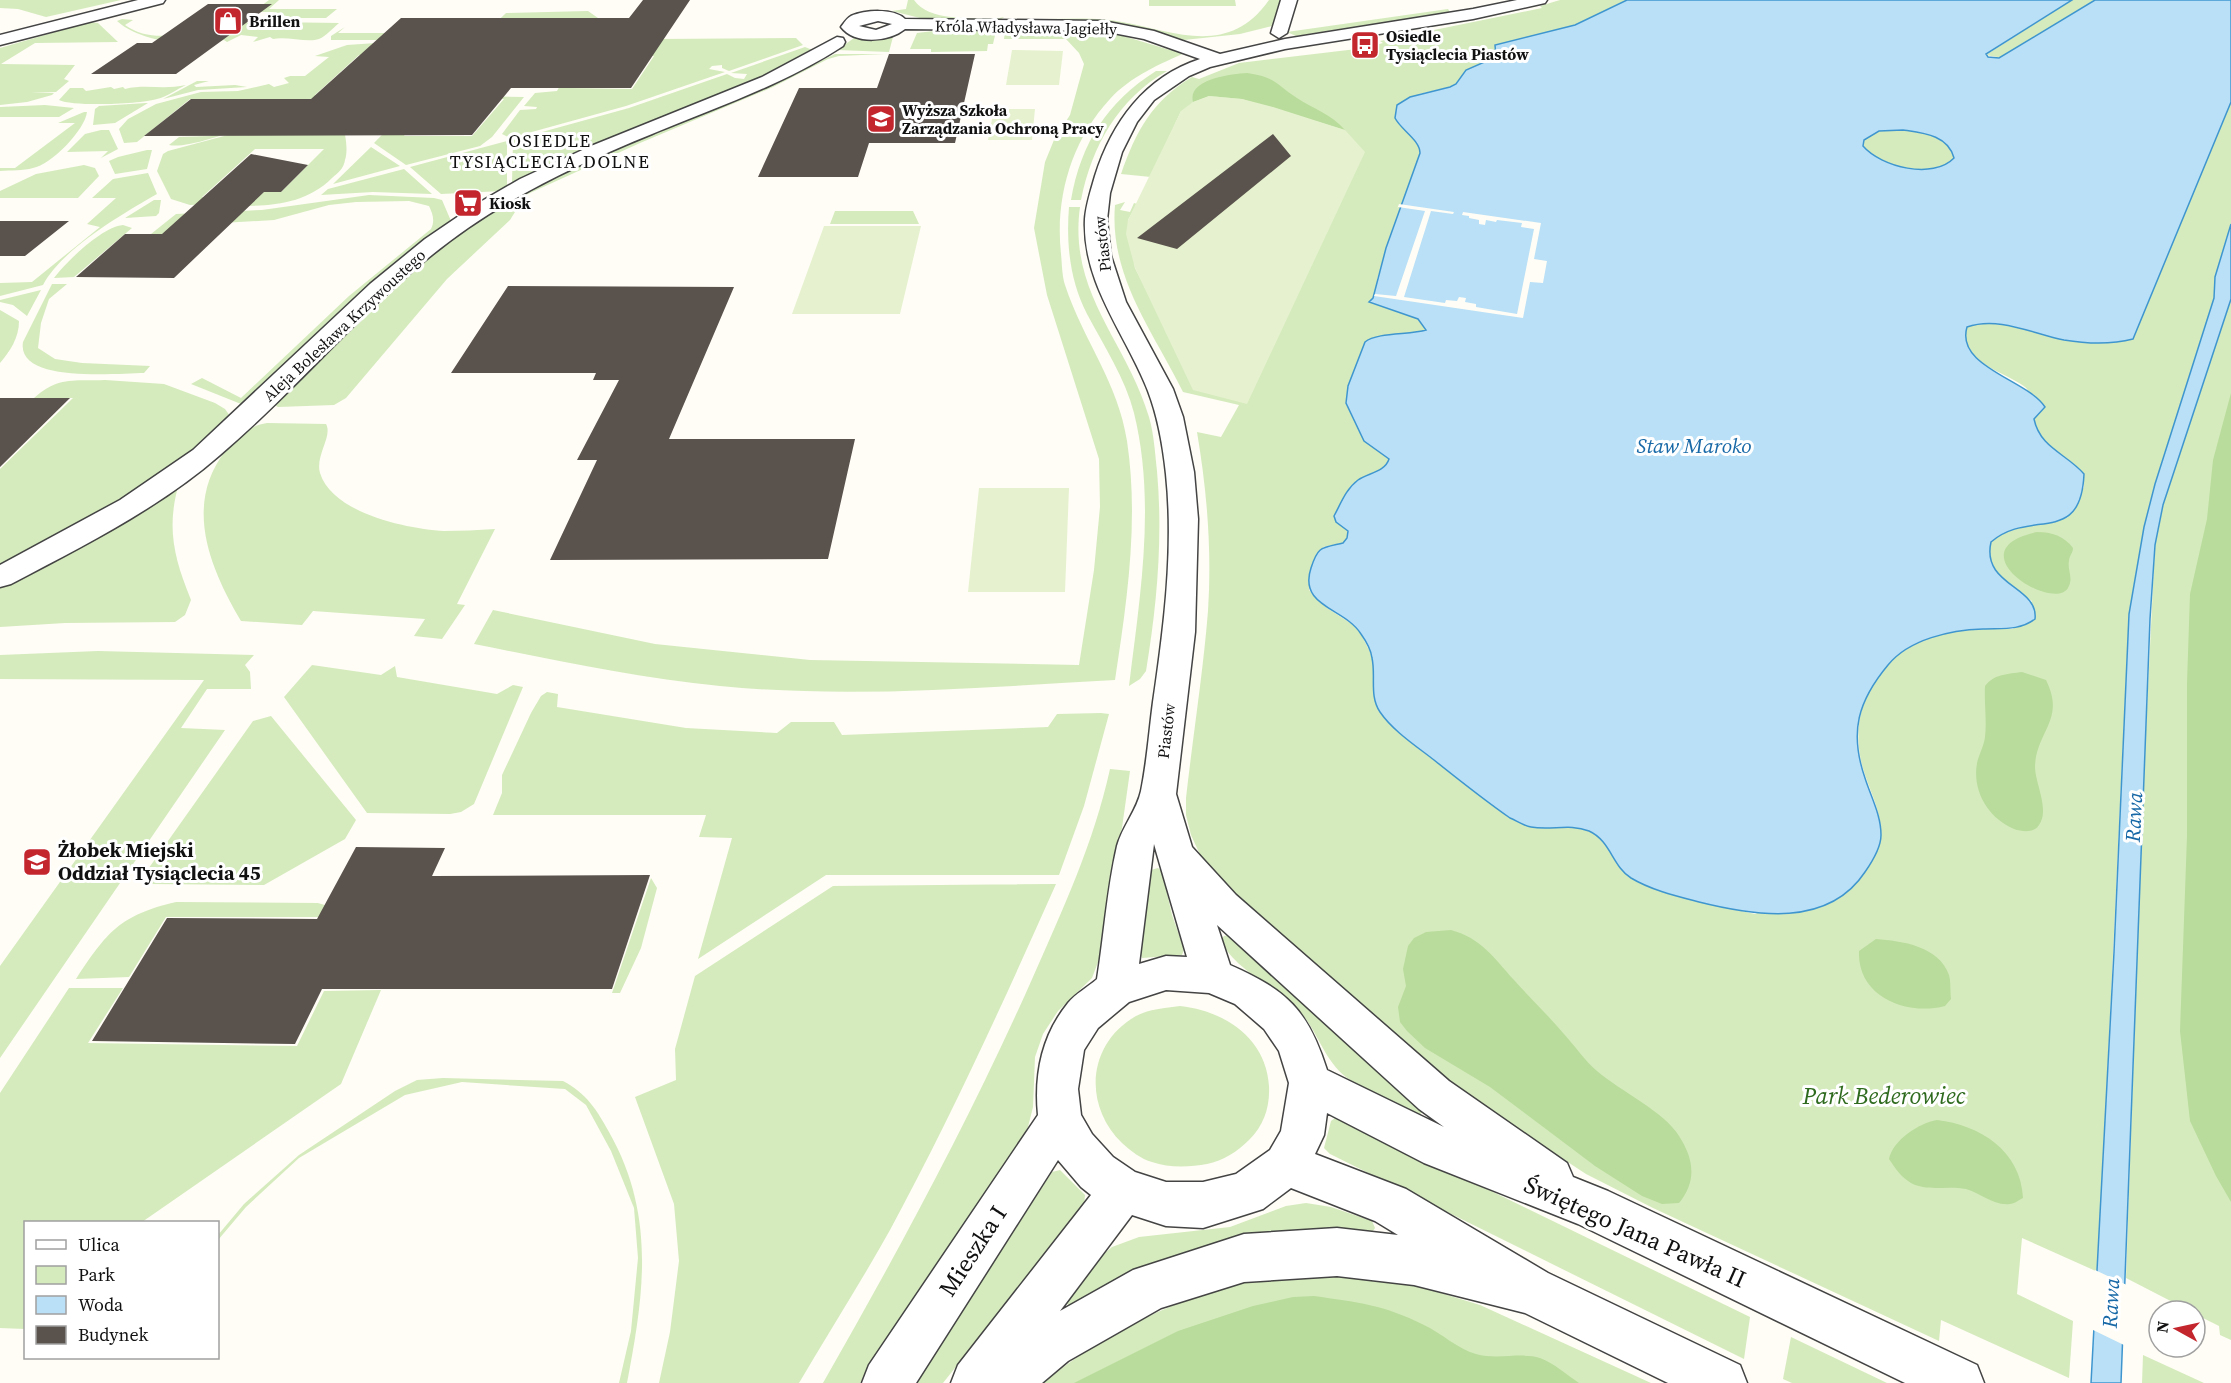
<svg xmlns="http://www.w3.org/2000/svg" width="2231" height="1383" font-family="'Source Serif 4',serif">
<rect width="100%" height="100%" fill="#fffdf5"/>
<!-- green -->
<path fill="#d5ebbd" d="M0,0H121L46,17L18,9L0,8Z
M269,0H279L269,9H337L326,18H293L273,12H253Z
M908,0H914C929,22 971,17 995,19L1004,17L999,21L924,19L892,11L906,9Z
M1149,0H1235L1236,6H1149Z
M1269,0H1282L1272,26L1240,34L1184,40L1127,25L1049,19C1073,19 1098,17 1122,22C1176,32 1229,57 1269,0Z
M1560,0H1627L1575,25L1497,50L1496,57L1466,70L1456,84L1450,87L1419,94L1418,144L1420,153L1377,279L1418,319L1426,330L1413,334L1381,336L1348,386L1346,403L1364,441L1389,459C1384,474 1361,474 1351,486C1343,495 1340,512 1336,522L1348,531L1347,538L1343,543L1323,547L1309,590L1327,608L1358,628L1372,656L1380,712L1408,740L1511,818L1545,828L1576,827L1592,832L1608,845L1615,861L1629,877L1652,888L1687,899L1755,914L1873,860C1876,853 1879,845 1880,838C1885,813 1863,780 1860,755C1852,708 1875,663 1919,642C1947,629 1982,628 2013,629L2032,601C2011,586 1984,571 1991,542L2010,529L2067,518L2084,487V474C2067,454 2040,448 2034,420L2038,413C2034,405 2031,392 2025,387C2004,371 1957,362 1967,327C1998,317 2033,332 2063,340L2222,122L2231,102V224L2215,277L2214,298L2155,484L2144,527L2129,614L2098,1272L2022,1238L2017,1294L2073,1321L2069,1378L1941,1320L1939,1341L1653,1208L1586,1174L1457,1089L1245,907L1202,859L1191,835L1186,815V798C1193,736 1203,673 1208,611C1212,551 1207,491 1197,432L1221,437L1239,405L1183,392C1153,331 1109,276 1115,205L1125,202L1120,210L1130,212L1134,203L1137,204L1128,220L1135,268L1152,301L1181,111L1151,177L1121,174C1136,131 1152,101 1192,77L1199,79L1239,63L1365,48L1383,43L1380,41L1542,8L1540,6Z
M2072,0H2095L2003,58L1986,55Z
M1448,9L1450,12L1296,36L1287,32Z
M588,11L598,18H512L480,51L468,50L506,13Z
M122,19L133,20L125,25C158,49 203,26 238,23C268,21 305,23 339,23C333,28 326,36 319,39C308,43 286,36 273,39L270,37L253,42L258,37L241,35L227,42L224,40C193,47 141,43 117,21Z
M90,22L98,23L118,42L35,43L1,64L75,65L64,79L69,81L56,92L30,93H54L52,95L27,102L0,105V48Z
M345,27L338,33H411L376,40H331V36Z
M950,29V31H996L993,44H988L987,51L931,52V49H910L917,33Z
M1005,31L1097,32L1120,35L1170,50L1187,52C1160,64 1131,76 1110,99C1071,141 1055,198 1061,254C1062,264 1062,276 1065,285C1083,340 1118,382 1127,441C1139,521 1127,601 1115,680C984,687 851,699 720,686C637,678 556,660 474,644L493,610L655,644L810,660L1079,665L1094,570L1100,507L1099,459L1047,295L1034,228L1045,162L1054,140L1070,115L1084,64L1079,53L1066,39H1004Z
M894,33L889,52L837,50L857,36Z
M796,38L803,45L729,71L722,68V65L712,66L709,69L725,72L626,106L510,138L502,134L520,110L536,109L537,107L524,106L535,93L557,91L576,57L568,88L632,89L654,56H624L658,39Z
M376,43L419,55H359L315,95L326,96C295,107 196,151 169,145L179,137L210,136L255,99H190L137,142L124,143L119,129L128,119L156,104L201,92L238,91L269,84L274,87L289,83L284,78L290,76H305L329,57L315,56L347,45Z
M805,47L815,51L789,67L513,183L512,182L513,140L629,108L727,74L735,78L744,79L747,74L731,73Z
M835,54H885L839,56L828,59L773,87L640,143L519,198V194L607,153L772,85Z
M1156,71H1167C1118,99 1092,146 1081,200H1071C1081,143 1107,102 1156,71Z
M197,81H209L194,85L196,87L235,85L247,87L198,90L163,99Z
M186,85C177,89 167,97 157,99C141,104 73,107 59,100L70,88H83L86,91L111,87L114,89L123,87L125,89C145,84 164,90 186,85Z
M427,89L404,136H472L504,99L471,98L477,96L524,97L492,137L480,146L406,165L374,143Z
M146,103H148L115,123L93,125L95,109L99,106Z
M45,105L74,108L59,117H0V107Z
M84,112H87C85,130 51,165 33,168C23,171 11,170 0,171V168H15L75,123H58Z
M342,119C344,131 349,147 345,160C344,168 338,173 332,178C306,204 272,206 237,206L247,192H281L324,149H255L202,197L208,198L210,204L190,205L171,199L157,171L163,154L168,151L239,132Z
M101,130H109L118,149L101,158L108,151L67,152L85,134Z
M1903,130C1923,133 1948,135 1955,158C1932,180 1881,168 1863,145L1864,140L1879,131Z
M507,141V187L502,191L441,194L410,167Z
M371,147L400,166L333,184Z
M147,150H152L147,169L115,174L109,161L118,157Z
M84,165L95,168L99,176L78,198H0V191L36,174Z
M404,169L432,194L373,192L321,195L328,189Z
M148,173L157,194C122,214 62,249 43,285L0,296V283L32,282L100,227L87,224L116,198H92L113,179Z
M369,195L434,198L442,200L451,221L248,404H241L191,384L202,378L241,398L349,296L431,229C435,221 433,214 429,206L409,201L356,202L329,205L274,220L222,223L176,234H151L176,214L262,210Z
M154,200H161L159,213L156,216L125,218Z
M503,207H509L515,212L510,220L447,279L346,398L334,405L278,407L273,404L436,251L496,209Z
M1069,207H1080C1068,293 1127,342 1149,417C1154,434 1155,453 1157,471C1163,538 1157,605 1146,671L1140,679L1129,686C1140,596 1156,502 1134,413C1125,378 1104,346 1087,314C1070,281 1066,244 1069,207Z
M835,211H913L919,224H830Z
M123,225L132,228L74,277L54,278C67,261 102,227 123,225Z
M52,284H67L49,299L41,323L38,348L55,359L82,363L150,366L144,373C118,373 16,384 23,342Z
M41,290L27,316L13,305L0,302V300Z
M2231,299V1340L2220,1335L2219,1326L2195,1314V1311H2190L2126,1278L2142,811L2155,545L2163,505Z
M0,310L19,321C19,338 10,351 0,363Z
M105,380L164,384L215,403L225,409L230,416L201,447L138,492L0,570V469L73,398H34C58,376 75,381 105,380Z
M267,423L326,424C333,436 315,456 320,473C332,513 407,529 444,531C461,531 478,530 495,529L457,604L465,605L442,639L414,636L425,619L313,611L302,625L241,621C210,568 183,505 226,450C238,436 248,426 267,423Z
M179,483C166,528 174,558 191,600L185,615L175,622L65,623L0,627V588L71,553Z
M98,651L254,655L245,665L250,672L251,689H207L181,728L225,730L0,1058V966L204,680L0,679V655Z
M312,665L381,675L395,666L397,677L497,694L513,685L523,687L474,804L461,812L450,814L367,813L284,697Z
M547,692L558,694L557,707L686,728L777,733L791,722H834L842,735L1048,727L1057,714L1101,713L1109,714L1084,806L1059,875H826L698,959L732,838L699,837L706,815H493L502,793V775L531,713L541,696Z
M271,716L356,820L345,839L264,885L150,884L145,879L146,872L253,721Z
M1110,769L1130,771L1106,941L1092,978L1058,1011L1043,1034L1035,1057L1033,1107L1028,1127L1011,1160L860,1383H823C899,1250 971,1117 1033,977C1063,909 1094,842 1110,769Z
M1158,868L1162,871L1172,915L1184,949L1182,955L1142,958L1140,952L1151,870Z
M651,878L657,888L641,948L620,993H612Z
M1056,884C1004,1001 951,1117 890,1230C861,1282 829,1332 799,1383H659L670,1332L679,1261L674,1204L635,1097L676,1080L675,1049L695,976L833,886Z
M176,902L318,903L328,906L333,917H166L129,977L76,979C107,932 120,915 176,902Z
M1229,935L1420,1104L1422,1112L1419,1116C1394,1104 1368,1094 1346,1077C1325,1061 1318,1033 1302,1014C1280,988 1234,971 1221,940L1224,936Z
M69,988H123L88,1043L297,1046L324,991L381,990L341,1084L142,1222H26L25,1329L0,1328V1093Z
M1180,1006C1225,1011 1266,1038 1269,1086C1270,1107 1264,1125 1249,1140C1238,1151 1223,1161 1207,1164C1190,1167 1169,1168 1152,1162C1141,1159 1131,1151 1122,1143C1083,1105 1087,1044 1136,1016C1149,1009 1165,1008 1180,1006Z
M443,1078L563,1081C586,1093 597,1110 609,1132C656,1215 644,1294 627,1383H619L631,1331L638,1258L634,1208L611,1151L586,1105L565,1089L462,1082L405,1095L299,1158L246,1207L218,1240V1235L244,1204L299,1155L395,1091L417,1080Z
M1335,1118L1343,1119L1750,1317L1744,1359L1330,1154L1324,1148L1331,1121Z
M1060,1170L1085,1195L1084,1206L943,1383H916L1052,1172Z
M1306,1203L1331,1207L1372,1221L1375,1228L1370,1235L1221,1242L1165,1259L1115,1281L1078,1305L1069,1306L1065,1301L1090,1266L1112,1247L1139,1237L1230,1227L1286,1206Z
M1332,1273L1395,1279L1480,1305L1651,1383H1044C1099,1335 1195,1288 1268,1277C1289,1273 1311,1274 1332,1273Z
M1791,1337L1887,1383H1792L1783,1379Z
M2143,1355L2204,1383H2142Z"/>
<!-- forest -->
<path fill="#b9dc9c" d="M1247,73C1276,77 1275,84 1297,98C1314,109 1331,114 1345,130L1242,99L1209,96L1193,102C1187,79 1231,74 1247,73Z
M2231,393V1202L2216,1176L2190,1121L2180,1031L2187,836V683L2190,594L2207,519L2213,460Z
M2037,532C2052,532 2064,536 2073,548C2073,553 2069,556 2069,561C2067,570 2074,578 2068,588C2053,613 1953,550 2037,532Z
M2022,672L2046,680C2066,720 2036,731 2035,767C2035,783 2050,810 2039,825C2034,833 2023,832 2014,829C1988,818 1972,791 1977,763C1979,754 1984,746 1985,737C1987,720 1984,703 1985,686C1994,674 2008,674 2022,672Z
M1451,930C1481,938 1494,958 1514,980C1530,998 1548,1015 1564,1034C1575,1046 1585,1061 1597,1071C1620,1091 1665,1112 1679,1136C1694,1159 1697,1181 1679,1203L1662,1204L1642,1196L1595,1166L1490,1087L1425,1048L1407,1031L1400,1022L1398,1007L1406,986L1403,969L1408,946L1414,938L1426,932Z
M1876,939C1902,941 1939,946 1949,975C1951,982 1950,991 1951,999L1945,1006C1907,1016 1857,997 1859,951Z
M1937,1120C1980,1125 2021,1151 2023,1198C2019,1200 2014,1204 2010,1204C1993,1206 1981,1193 1966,1189C1947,1185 1928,1192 1911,1183C1901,1177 1895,1168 1889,1159C1893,1140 1919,1123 1937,1120Z
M1314,1296C1356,1302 1385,1305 1424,1325C1441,1333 1458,1349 1476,1354C1497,1360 1522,1352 1540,1358C1554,1363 1567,1375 1579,1383H1074L1178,1331L1253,1306L1293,1297Z"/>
<!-- pitch -->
<path fill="#e6f2cf" d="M1012,50L1063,51L1059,85H1006Z
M1209,96L1242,99L1273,107L1345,130L1365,152L1247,404L1193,390L1135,268L1126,234L1128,220L1181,111L1193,102Z
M994,109H1035L1032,140H988Z
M824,226H921L900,314H792Z
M979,488H1069L1065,592H968Z"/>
<!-- water -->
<path fill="#b9e0f7" stroke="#3f96cf" stroke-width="1.5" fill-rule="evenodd" d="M1627,0H2072L1986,54L1988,57L1999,58L2095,0H2231V102L2133,339C2110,345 2088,344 2064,340C2033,334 1999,316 1967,327C1955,367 2028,380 2045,407L2034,419C2040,448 2067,454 2084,474C2081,547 2030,508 1991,542C1981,586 2039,586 2035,619C2019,631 2002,628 1983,629C1951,630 1909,639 1888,665C1858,701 1849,732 1865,778C1871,797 1881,815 1881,835C1881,848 1872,862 1865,872C1828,928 1755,916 1699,902C1676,896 1651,890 1631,878C1612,866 1611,841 1589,831C1569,823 1551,831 1531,827C1524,826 1517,821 1510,818C1484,800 1459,780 1434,760C1416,746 1393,731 1380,712C1369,696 1376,676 1372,658C1371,650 1366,641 1361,634C1345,608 1298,607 1311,568C1318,546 1321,548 1343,543L1347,538L1348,531L1336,522L1334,516C1341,503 1346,489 1358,480C1368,473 1385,472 1389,459L1364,441L1346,403L1348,386L1365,342C1377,332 1410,335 1426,330L1418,319L1369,302L1373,298L1386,248L1420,153C1420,140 1401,130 1395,118L1397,105L1410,97L1450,87L1456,84L1466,70L1496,57L1495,45L1575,25ZM1903,130C1923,133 1948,135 1954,158C1933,180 1881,167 1863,146L1864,140L1879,131Z
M2231,224V299L2163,505L2155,545L2150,619L2121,1383H2091L2114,952L2129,614L2144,527L2155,484L2214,298L2215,277Z"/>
<!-- pier -->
<path fill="#fffdf5" d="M1399,204L1454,212L1453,214L1431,211L1404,297L1445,303L1446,300L1457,301L1459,297L1466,298L1465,302L1476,304V307L1517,314L1534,229L1521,227L1522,223L1497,220L1496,222L1486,220L1485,225L1479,224V220L1469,218V216L1462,215L1463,212L1541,223L1534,259L1547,261L1543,283L1530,282L1523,318L1374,296L1375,294L1396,296L1425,211L1398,207L1397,209Z
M2095,1270L2129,1286L2126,1346L2091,1329Z"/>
<!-- building -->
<path fill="#5a524d" d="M643,0H690L631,88H511L472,135L144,136L191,99H311L401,18H629Z
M208,4H272L176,74H91L137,43H152Z
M889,54H975L955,143H869L858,177H758L799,88H877Z
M1273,134L1291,156L1177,249L1137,238Z
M251,154L308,165L281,192H264L174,278L76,277L125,234H162Z
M0,221H69L25,256H0Z
M508,286L734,287L669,439H855L828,559L550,560L597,460H577L619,380H593L596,373H451Z
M0,398H70L0,467Z
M356,847L445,848L432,876L650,875L612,989H322L295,1044L92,1041L167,918L317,919Z"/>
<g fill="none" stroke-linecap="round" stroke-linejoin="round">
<!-- street casing -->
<g stroke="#444" stroke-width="3">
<path id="street" d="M138,0H165L163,3L0,45V35Z
M1281,0H1297L1287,33L1279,38L1271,33Z
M1517,0H1547L1545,3L1473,19L1285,49L1210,67L1189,76L1154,100L1137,122L1122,152L1110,193L1107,220L1111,256L1126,302L1173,389L1183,417L1194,472L1198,519L1195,632L1176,794L1192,847L1236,895L1449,1081L1567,1163L1573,1177L1608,1191L1977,1365L1984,1383H1905L1578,1224L1424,1163L1327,1113L1324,1135L1315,1154L1406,1189L1548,1273L1740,1365L1747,1383H1668L1525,1313L1414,1285L1337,1276L1244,1282L1161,1308L1068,1361L1042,1383H951L958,1365L1091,1195L1081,1187L1058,1160L916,1383H862L869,1365L1038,1115C1034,1074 1042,1035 1068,1003C1075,994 1088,987 1097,979C1104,935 1107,889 1117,846C1122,827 1137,810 1141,791C1147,762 1149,732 1153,702C1164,627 1174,549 1166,474C1163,446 1158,417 1148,391C1126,334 1082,284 1085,219C1086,205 1091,190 1095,176C1112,122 1145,77 1200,59L1144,39L1103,31L905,29C889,42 855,45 841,27C844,23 847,18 851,16C865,10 894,8 905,19L1103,21L1154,31L1220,54L1285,39L1473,9ZM878,21L892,24L876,30L859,26ZM1154,844L1187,957L1166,956L1139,964ZM1217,925L1419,1109L1444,1127L1327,1070C1308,1010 1287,990 1230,965ZM1166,990L1209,993L1235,1004L1264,1029L1279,1051L1289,1083L1281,1131L1270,1150L1236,1174L1203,1182H1166L1135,1172L1113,1157L1092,1134L1081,1115L1078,1089L1084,1050L1098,1028L1129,1002ZM1291,1188L1375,1221L1398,1235L1337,1228L1244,1234L1133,1270L1060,1311L1132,1215L1166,1226L1203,1228L1263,1209Z
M837,37L843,38L845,42L843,46C783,85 717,107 652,134C588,160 525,189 468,228C375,292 306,382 220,455C158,509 83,546 11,584L0,587V565L120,500L193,450L370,284L425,239L475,205L520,179L591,146L762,77Z"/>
</g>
<!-- street -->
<use href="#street" fill="#fff" fill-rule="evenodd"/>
</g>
<!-- icons -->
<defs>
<g id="shop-square" transform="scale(1.5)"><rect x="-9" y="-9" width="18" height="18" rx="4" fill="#c4262e" stroke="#fff"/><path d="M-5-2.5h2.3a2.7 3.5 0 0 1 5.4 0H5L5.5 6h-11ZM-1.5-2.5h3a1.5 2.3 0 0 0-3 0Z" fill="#fff"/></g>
<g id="bus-square" transform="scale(1.5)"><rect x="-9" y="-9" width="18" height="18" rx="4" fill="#c4262e" stroke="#fff"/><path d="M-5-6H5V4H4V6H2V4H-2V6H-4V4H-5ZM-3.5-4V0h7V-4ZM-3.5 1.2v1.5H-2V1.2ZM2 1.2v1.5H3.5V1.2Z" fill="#fff"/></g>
<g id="university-square" transform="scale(1.5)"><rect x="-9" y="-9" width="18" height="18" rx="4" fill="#c4262e" stroke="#fff"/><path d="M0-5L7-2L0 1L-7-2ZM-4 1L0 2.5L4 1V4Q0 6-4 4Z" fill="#fff"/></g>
<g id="supermarket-square" transform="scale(1.5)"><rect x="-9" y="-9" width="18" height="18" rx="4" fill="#c4262e" stroke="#fff"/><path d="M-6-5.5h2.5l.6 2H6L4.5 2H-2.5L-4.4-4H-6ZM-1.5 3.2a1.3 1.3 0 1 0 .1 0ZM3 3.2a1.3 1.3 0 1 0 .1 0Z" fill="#fff"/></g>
<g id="school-square" transform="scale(1.5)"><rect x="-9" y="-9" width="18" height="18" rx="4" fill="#c4262e" stroke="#fff"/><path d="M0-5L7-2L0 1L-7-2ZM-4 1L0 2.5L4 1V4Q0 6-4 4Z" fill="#fff"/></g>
</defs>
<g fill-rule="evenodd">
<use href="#shop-square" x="228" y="21"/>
<use href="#bus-square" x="1365" y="45"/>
<use href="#university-square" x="881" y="119"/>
<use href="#supermarket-square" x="468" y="203"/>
<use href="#school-square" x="37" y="862"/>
</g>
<g text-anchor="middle" stroke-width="6" stroke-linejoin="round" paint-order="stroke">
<!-- far-poi labels -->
<g font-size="16" font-weight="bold" fill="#111" stroke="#fff" text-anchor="start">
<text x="249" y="27">Brillen</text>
<text x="1386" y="42">Osiedle<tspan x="1386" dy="18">Tysiąclecia Piastów</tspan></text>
<text x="902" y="116">Wyższa Szkoła<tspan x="902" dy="18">Zarządzania Ochroną Pracy</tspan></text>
<text x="489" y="209">Kiosk</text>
</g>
<!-- far-street labels -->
<g font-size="16" fill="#111" stroke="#fff">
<text transform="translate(1026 27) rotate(1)" y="6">Króla Władysława Jagiełły</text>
<text transform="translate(1102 244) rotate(-96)" y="6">Piastów</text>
<text transform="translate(344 325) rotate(-43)" y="6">Aleja Bolesława Krzywoustego</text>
<text transform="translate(1166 731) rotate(-83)" y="6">Piastów</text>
</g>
<!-- far-neighbourhood labels -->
<g font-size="18" letter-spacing="1.5" fill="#111" stroke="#fff">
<text x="550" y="147">OSIEDLE<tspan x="550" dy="21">TYSIĄCLECIA DOLNE</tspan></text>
</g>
<!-- poi labels -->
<g font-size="20" font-weight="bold" fill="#111" stroke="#fff" text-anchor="start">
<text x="58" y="857">Żłobek Miejski<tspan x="58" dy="23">Oddział Tysiąclecia 45</tspan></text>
</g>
<!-- water labels -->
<g font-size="21" font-style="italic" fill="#1768a6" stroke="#fff">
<text x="1694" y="453">Staw Maroko</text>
<text transform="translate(2134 817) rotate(-87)" y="7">Rawa</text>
<text transform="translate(2111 1303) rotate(-87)" y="7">Rawa</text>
</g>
<!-- near-park labels -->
<g font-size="24" font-style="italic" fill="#2f6b1f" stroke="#fff">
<text x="1884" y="1104">Park Bederowiec</text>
</g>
<!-- near-street labels -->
<g font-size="24" fill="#111" stroke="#fff">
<text transform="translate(1635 1232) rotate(24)" y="8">Świętego Jana Pawła II</text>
<text transform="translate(973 1251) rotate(-57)" y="8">Mieszka I</text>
</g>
</g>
<!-- legend -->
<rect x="24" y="1221" width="195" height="138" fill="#ffffff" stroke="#a0a0a0" stroke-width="1.5"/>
<rect x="36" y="1240" width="30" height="9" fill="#ffffff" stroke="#a0a0a0" stroke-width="1.5"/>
<text x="78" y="1251" font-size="18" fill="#111111">Ulica</text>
<rect x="36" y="1266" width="30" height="18" fill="#d5ebbd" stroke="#a0a0a0" stroke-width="1.5"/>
<text x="78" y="1281" font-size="18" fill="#111111">Park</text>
<rect x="36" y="1296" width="30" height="18" fill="#b9e0f7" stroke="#a0a0a0" stroke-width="1.5"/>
<text x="78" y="1311" font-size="18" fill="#111111">Woda</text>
<rect x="36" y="1326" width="30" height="18" fill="#5a524d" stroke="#a0a0a0" stroke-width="1.5"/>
<text x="78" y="1341" font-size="18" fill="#111111">Budynek</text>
<!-- north arrow -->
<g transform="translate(2177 1329) rotate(278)"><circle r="28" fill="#ffffff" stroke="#a0a0a0" stroke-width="1.5"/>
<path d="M0-4.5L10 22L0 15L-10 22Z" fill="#c4262e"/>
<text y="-9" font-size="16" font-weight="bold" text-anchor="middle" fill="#111111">N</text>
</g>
</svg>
